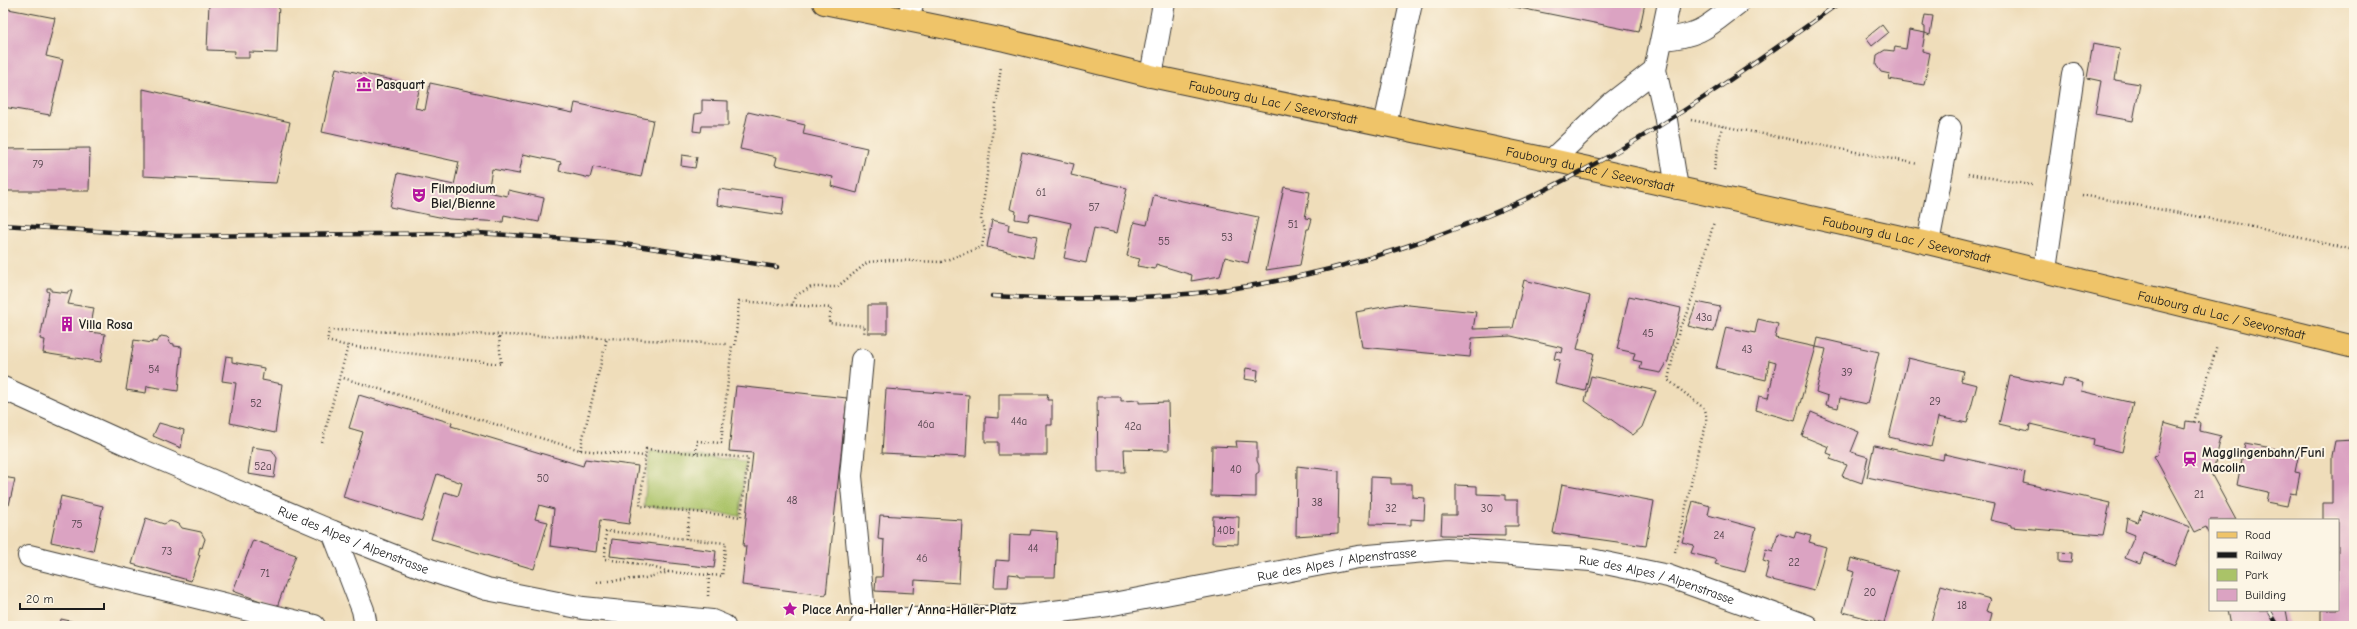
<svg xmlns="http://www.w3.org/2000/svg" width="2357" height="629" font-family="'Comic Neue',sans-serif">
<rect width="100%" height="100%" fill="#fcf5e5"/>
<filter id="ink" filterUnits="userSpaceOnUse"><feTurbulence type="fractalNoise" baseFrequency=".025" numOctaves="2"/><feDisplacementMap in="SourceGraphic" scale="8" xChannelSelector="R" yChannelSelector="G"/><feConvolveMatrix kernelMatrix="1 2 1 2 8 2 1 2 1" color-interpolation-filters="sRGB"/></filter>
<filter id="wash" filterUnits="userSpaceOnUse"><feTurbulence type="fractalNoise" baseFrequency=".012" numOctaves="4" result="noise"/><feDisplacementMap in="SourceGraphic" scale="16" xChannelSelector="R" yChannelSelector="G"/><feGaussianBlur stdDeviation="0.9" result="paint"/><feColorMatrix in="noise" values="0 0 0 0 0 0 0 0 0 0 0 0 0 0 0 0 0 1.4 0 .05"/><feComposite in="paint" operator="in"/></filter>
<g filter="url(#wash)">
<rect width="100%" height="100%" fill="#efddba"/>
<!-- green -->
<path fill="#aac368" stroke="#637042" d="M650,451L745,461L740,516L644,506Z"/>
<g id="blocks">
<!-- building -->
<path fill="#dba3c2" d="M209,3H279L277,53L249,52V58H234L235,51L207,50Z
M1495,3H1645L1639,32Z
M3,8L55,18L46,56L63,60L50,115L3,107L5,80H3Z
M1925,15L1933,16L1930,35L1925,33V27L1923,26Z
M1882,25L1888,33L1872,46L1866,38Z
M1909,30L1925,33L1922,51L1930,53L1924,85L1889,79L1890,74L1881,72L1876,65L1877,55L1885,50L1894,51L1895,47L1906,49Z
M2093,44L2120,49L2115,80L2140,84L2133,121L2095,114L2101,81L2087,78Z
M336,68L420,86L415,108L425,110L430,83L573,113L575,103L653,120L641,177L593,167L590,178L559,171L561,162L523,154L519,174L492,169L488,192L507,196L508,190L544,198L539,222L504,215L503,222L449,219L390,207L398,173L454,185L459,162L322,132Z
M143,89L290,122L276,183L143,176Z
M702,100L728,101V126H702L701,132L693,131L695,114L702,113Z
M748,112L805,125L803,134L867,148L857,193L831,186L833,177L775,165L777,157L740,149Z
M90,148L89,191H3V149Z
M1022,152L1074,164L1071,175L1127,188L1117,233L1094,228L1086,263L1064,258L1071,223L1030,214L1028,221L1015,219L1016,211L1010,209Z
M682,155L697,157L695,168L681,166Z
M1284,187L1310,192L1305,218L1312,219L1309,229H1307L1300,265L1266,270Z
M719,189L784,198L782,215L717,205Z
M1154,195L1258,217L1248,263L1225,257L1220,276L1191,281L1192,275L1156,264L1155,269L1137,266L1140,259L1127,256L1134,222L1147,225Z
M992,220L1009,224L1008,231L1037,237L1033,258L987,247Z
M1524,280L1590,296L1577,349L1594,353L1585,391L1555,384L1560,360L1554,359L1556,351L1562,353L1563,348L1511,336L1472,338L1470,357L1362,347L1356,312L1399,304L1476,312L1473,329L1513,328Z
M47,288H51V291L68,293V291H72L68,304L94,308L90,332L105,334L101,362L43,353L45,340L40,339L49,292L47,291Z
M1629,296L1681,308L1668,361L1661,373L1640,369L1642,362L1633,360L1635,353L1617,349Z
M1697,302L1720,307L1714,332L1688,326Z
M868,305H887V333H868Z
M1758,319L1778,324L1775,338L1816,347L1795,421L1756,410L1759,396L1768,398L1776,362L1769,360L1766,380L1716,368L1726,327L1755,333Z
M161,336L167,337L170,340L169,343L174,344V346L182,347L178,391L147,386L146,393L126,390L134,340L152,343V341L157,342Z
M1818,338L1879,352L1867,404L1840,398L1838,408L1826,405L1828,396L1816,392L1826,349L1816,347Z
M226,356L232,357V362L264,368L262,380L282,384L275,433L230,423L236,383L222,381Z
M1908,358L1963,371L1961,381L1977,385L1967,423L1938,417L1931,447L1889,437Z
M1246,368L1258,370L1257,381L1244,379Z
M1591,376L1656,391L1642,427L1633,435L1585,401Z
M2010,376L2062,387L2064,378L2083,383L2081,391L2133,403L2122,452L2093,445L2094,439L2030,424L2029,431L1999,424Z
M736,386L847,398L826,595L742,585L746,546H743L753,453L729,451Z
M886,389L969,395L966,457L882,453Z
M999,394H1048L1047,400H1052V425H1047V455H998V442H985V417L999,418Z
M359,395L452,423L451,426L583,466L585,459L638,466L629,524L600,520L596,552L550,546L554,509L539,505L535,519L548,522L534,569L431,539L445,492L458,496L462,483L437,474L422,521L343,497L363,432L349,428Z
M1097,397H1121V401L1139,400V403L1168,402L1169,450L1124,449L1125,472H1098Z
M1811,412L1859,432L1851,452L1868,457L1862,483L1842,476L1847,465L1830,459L1832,455L1827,453L1829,447L1802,436Z
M2186,421L2201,423L2200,431L2221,436L2214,469L2208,468L2236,520H2210V535L2206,527L2195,532L2154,456L2157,455L2164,423L2185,429Z
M159,423L184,430L181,448L153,436Z
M2354,440V621L2321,623V610H2338V520H2323V503H2332V456L2335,441Z
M1236,441L1257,442V461L1259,465V472L1256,474V497L1211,496L1212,446L1237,447Z
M2245,443L2299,453L2295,472L2300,473L2296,494L2290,493L2287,506L2266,502L2268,492L2237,485Z
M1874,445L1943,460L1944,454L2025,472L2023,483L2110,503L2103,535L2011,527V525L1990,520L1994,504L1867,477Z
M252,447L272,450L277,458L274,478L248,474Z
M1297,466L1339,471L1338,533L1296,536Z
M3,477L15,479L9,505L3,504Z
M1371,477L1391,478V484H1412V497L1425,498L1424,520L1411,519V525L1370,524Z
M1562,484L1654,501L1646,546L1553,533Z
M1456,485L1477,486V494L1505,495V500H1518V526H1505V536L1441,535L1442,515H1456Z
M61,496L103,506L93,551L51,542Z
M1693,501L1710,506L1708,515L1756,528L1745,572L1715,564L1717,560L1691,553L1694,545L1682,542Z
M2142,510L2190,527L2175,565L2144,553L2140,564L2125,558L2135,535L2125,531L2127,518L2138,522Z
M880,515L962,520L959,583L915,580L914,593L875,591L876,577H882L884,540L878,539Z
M1213,516L1239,517L1238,544L1212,543Z
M146,518L164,524L170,521L179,524L182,528L201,532L205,539L202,548L200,547L198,555H200L191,581L132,564Z
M1031,530L1057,532L1055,577H1019V575L1009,574L1008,587H994L996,560L1009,561L1010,534L1030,535Z
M1796,532L1811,536L1809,542L1826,547L1814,591L1765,578L1769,563L1763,561L1766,549L1773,551L1778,533L1794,538Z
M612,539L716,551L714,568L610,556Z
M253,540L296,555L277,607L233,591Z
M2059,552L2072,553L2071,563L2059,562Z
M1851,558L1898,571L1884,623L1843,612L1854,572L1848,570Z
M1941,585L1990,599L1986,611L1992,613L1989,626H1930Z
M2227,610H2286L2289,626H2230Z
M61,619L79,623L78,626H60Z"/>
</g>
</g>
<g filter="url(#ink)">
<use href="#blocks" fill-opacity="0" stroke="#3c3934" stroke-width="1"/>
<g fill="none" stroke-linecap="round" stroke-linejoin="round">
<!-- minor casing -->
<g stroke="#3c3934" stroke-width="24">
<g id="minor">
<path d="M1669,3L1655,70L1665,114L1677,188"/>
<path d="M909,20L912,3"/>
<path d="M1662,39C1701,36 1708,26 1738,3"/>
<path d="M1151,76L1164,3"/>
<path d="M1385,125L1411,3"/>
<path d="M1552,160L1611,104L1655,70"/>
<path d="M1928,243L1950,128"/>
<path d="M2045,270L2073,74"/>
<path d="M862,360L851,476L865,624"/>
<path id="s1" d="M3,388L142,451L333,532L427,569L487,589L583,608L712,621L724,626"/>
<path d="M333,532L363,610L366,626"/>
<path d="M29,556L314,626"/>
<path id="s2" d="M861,626L872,620L1023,616L1108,605L1358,557L1447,549L1591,560L1668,576L1807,626"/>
</g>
</g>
<!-- major casing -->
<g stroke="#3c3934" stroke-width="24">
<g id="major">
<path id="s3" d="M824,3L1005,40L1151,76L1552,160L1928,243L2354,347"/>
</g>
</g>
<!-- path -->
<path stroke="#3c3934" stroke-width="2.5" stroke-dasharray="1 3" stroke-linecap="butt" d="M1691,120L1918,164
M1714,170L1722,126
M1968,174L2032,185
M2082,195L2244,225L2354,250
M792,305L831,308L829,323L865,326L864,335
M735,345L739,301L792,305L795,296L811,287H837L868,262L889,260L941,262L982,247L985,229L981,220L1001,66
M348,346L501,364L499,335
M340,377L580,450L645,456
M2194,422L2217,346
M322,442L348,346L327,341L329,330L607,338L726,344
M646,449L748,458L741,517L640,506Z
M580,450L607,338
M696,453L697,441L721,443L732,345
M686,539L690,512
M1675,552C1684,518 1691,485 1698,450C1702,434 1709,427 1705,409L1668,380L1680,326L1687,315L1714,222
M597,582L645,578L669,572L722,576L726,543L606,531L605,559L645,565L669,572
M708,596L709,575"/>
<!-- minor -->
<use href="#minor" stroke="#fff" stroke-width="22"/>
<!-- major -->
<use href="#major" stroke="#efc469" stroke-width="22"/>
<!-- rail casing -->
<g stroke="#1c1c1c" stroke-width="4.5">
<path id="rail" d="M3,225L174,236L478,233L540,237L617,243L777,267
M992,296C1069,300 1146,300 1222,290C1341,274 1471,230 1576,174C1669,125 1754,64 1839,3
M2269,610L2278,626"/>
</g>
<!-- rail -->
<use href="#rail" stroke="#fcf5e5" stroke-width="3" stroke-dasharray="9" stroke-linecap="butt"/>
</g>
</g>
<!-- icons -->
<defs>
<g id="museum-bare" transform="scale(1.2)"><path d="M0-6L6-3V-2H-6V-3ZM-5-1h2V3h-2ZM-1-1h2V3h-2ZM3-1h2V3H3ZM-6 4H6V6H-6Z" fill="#b5179e" stroke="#fcf5e5" stroke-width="2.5" paint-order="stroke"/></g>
<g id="theatre-bare" transform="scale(1.2)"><path d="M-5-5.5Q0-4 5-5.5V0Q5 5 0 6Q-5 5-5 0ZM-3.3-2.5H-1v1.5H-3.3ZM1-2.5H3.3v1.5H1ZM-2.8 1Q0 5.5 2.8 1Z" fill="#b5179e" stroke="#fcf5e5" stroke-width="2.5" paint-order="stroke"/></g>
<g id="building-bare" transform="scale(1.2)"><path d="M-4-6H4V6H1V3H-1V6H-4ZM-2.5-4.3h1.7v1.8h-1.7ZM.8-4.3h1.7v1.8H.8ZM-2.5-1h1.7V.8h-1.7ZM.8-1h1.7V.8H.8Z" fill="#b5179e" stroke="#fcf5e5" stroke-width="2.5" paint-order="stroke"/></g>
<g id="station-bare" transform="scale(1.2)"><path d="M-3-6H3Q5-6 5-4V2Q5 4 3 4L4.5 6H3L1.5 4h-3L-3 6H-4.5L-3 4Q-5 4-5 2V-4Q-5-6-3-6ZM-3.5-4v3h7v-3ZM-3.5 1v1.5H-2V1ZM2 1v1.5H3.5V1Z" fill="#b5179e" stroke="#fcf5e5" stroke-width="2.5" paint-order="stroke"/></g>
<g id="sight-bare" transform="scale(1.2)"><path d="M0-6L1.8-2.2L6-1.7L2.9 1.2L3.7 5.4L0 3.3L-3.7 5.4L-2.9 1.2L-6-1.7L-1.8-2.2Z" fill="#b5179e" stroke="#fcf5e5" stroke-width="2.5" paint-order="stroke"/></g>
</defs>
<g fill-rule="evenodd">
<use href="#museum-bare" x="364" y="84"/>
<use href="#theatre-bare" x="419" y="195"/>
<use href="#building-bare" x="67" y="324"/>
<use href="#station-bare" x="2190" y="459"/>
<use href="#sight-bare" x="790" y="609"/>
</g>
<g text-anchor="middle" stroke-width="4" stroke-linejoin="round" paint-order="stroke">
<!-- number labels -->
<g font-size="11" fill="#4c3e46">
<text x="38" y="168">79</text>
<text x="1041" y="196">61</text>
<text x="1094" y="211">57</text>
<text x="1293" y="228">51</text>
<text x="1227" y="241">53</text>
<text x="1164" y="245">55</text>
<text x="1704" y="321">43a</text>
<text x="1648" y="337">45</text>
<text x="1747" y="353">43</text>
<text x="154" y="373">54</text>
<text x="1847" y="376">39</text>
<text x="1935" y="405">29</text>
<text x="256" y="407">52</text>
<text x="1019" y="425">44a</text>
<text x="926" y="428">46a</text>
<text x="1133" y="430">42a</text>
<text x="263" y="470">52a</text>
<text x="1236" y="473">40</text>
<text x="543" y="482">50</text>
<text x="2199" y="498">21</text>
<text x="792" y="504">48</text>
<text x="1317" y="506">38</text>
<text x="1391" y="512">32</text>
<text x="1487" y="512">30</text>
<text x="77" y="528">75</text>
<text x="1226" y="534">40b</text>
<text x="1719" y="539">24</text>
<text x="1033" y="552">44</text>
<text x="167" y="555">73</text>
<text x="922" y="562">46</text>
<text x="1794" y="566">22</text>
<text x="265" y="577">71</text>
<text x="1870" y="596">20</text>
<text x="1962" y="609">18</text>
</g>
<!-- poi labels -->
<g font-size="13" font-weight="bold" fill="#1c1c1c" stroke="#fcf5e5" text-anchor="start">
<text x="376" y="89">Pasquart</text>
<text x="431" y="193">Filmpodium<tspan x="431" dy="15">Biel/Bienne</tspan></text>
<text x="79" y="329">Villa Rosa</text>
<text x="2202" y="457">Magglingenbahn/Funi<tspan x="2202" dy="15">Macolin</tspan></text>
<text x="802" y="614">Place Anna-Haller / Anna-Haller-Platz</text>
</g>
<!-- street labels -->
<g font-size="13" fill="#1c1c1c" stroke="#fcf5e5">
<text dy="5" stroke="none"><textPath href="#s3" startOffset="460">Faubourg du Lac / Seevorstadt</textPath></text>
<text dy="5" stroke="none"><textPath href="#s3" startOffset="784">Faubourg du Lac / Seevorstadt</textPath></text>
<text dy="5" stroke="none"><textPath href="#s3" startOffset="1108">Faubourg du Lac / Seevorstadt</textPath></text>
<text dy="5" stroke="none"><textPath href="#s3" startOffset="1432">Faubourg du Lac / Seevorstadt</textPath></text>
<text dy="5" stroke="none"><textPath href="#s1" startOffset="382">Rue des Alpes / Alpenstrasse</textPath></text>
<text dy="5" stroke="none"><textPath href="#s2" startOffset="482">Rue des Alpes / Alpenstrasse</textPath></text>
<text dy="5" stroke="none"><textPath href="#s2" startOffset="806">Rue des Alpes / Alpenstrasse</textPath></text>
</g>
</g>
<!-- margin -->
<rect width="2357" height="629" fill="none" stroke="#fcf5e5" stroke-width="16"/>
<!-- legend -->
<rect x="2209" y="519" width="130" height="92" fill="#fcf5e5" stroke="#a29e95"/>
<rect x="2217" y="532" width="20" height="6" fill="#efc469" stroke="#a29e95"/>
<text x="2245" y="539" font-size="12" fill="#1c1c1c">Road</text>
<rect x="2217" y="552" width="20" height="6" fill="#1c1c1c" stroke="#a29e95"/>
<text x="2245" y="559" font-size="12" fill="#1c1c1c">Railway</text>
<rect x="2217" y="569" width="20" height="12" fill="#aac368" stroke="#a29e95"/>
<text x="2245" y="579" font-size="12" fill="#1c1c1c">Park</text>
<rect x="2217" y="589" width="20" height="12" fill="#dba3c2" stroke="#a29e95"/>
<text x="2245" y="599" font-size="12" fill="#1c1c1c">Building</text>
<!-- scale -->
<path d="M20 603v6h84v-6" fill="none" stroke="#1c1c1c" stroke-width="2"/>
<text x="26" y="603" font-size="12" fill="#1c1c1c" stroke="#fcf5e5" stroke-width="3" paint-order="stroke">20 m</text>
</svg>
